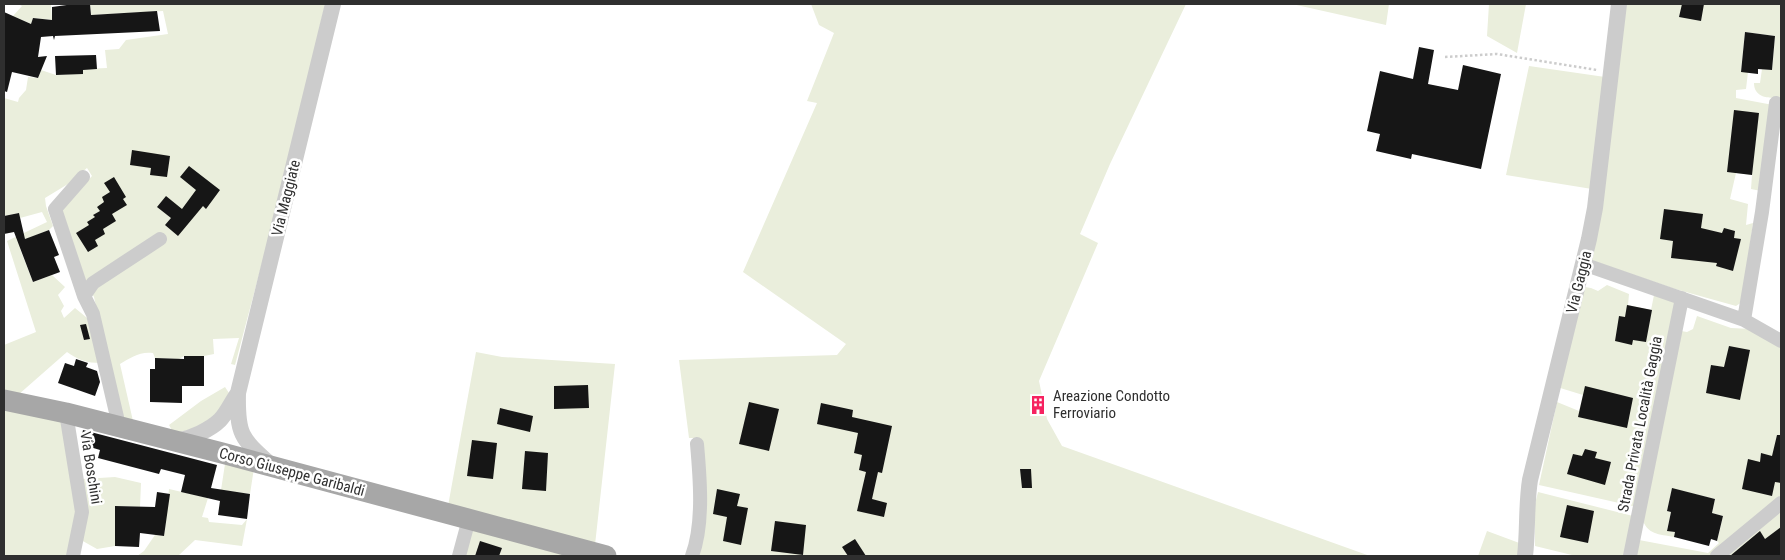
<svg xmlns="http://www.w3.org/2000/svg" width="1785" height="560" font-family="'Roboto Condensed',sans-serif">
<rect width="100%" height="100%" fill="#fff"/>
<!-- green -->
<path fill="#eaeedc" d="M18,4H51L52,20L33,18L31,24L13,16L22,6Z
M90,4H325L287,169L235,365L231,364L239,338L213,339L214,354L204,356H184L179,359L155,358L153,353C140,351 130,358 120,364L133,421L121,418L94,297L83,279L60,210L92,176L87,168L68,184L45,198L46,206L53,226L49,230L29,238L32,244L20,249L33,282L52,275L65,287L58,295L64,306L61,311L64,318L75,308L92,322L101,363C87,363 78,360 67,352L18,395L4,390V345L36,332L7,241L47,222L42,212L20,218L19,213L4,216V98L18,102L19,98L26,90L28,77L38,78L41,70L56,75L72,74L83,69L107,68L105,50L119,49L126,40L168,34L163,11L91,15Z
M811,4H1186L1110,164L1080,234L1098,243L1039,381L1047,419L1062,446L1370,556H697L703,454L700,438H689L679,360L837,355L846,344L743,272L817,103L807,101L834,33L819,25Z
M1292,4H1389L1386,25Z
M1489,4H1526L1517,53L1487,36Z
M1626,4H1781V97C1770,99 1754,98 1754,83H1760L1762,69L1772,70L1775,36L1745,32L1741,71L1748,72L1746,89L1736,90V98L1773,105L1761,191L1751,189L1752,175L1736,173L1730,199L1748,204L1746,225L1753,223L1742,302L1736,306L1675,289L1590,260Z
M1529,66L1605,77L1592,189L1506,175Z
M1607,285L1629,294L1628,305L1651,310L1654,295L1677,303L1637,507L1539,485L1557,402L1579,411L1583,395L1557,387L1585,287L1591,288L1598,291Z
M1697,316L1731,328L1751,329L1781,345V498L1711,556H1634L1639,540L1708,553L1719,543L1717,541L1723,516L1712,513L1715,499L1672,489L1667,511L1671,512L1667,530L1675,532L1674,539V537C1659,534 1647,535 1642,518L1681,331L1687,332L1693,329Z
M476,352L502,357L615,364L595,545L448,506Z
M225,387L229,393L212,423L174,434L169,425L201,401Z
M4,407L58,418L65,429L77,507L67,556H4Z
M225,464L254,468L250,494L221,490Z
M115,477L141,483L140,507L116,506L115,546L97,549L81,540L83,479Z
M169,489L208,498L202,517L208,518L209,522L242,525L247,519L242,546L195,540L178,556H137L144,551L155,535L164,536Z
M1538,492L1633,516L1627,556H1576L1535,546V504Z
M1781,510V556H1725Z
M472,527L579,556H465Z
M1487,531L1522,544L1519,556H1478Z"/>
<!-- building -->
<path fill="#161616" d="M74,4H90L91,15L157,11L160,31L55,36L54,40L53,36L41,37L38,57L47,56L38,78L12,72L7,92L4,91V12L31,24L33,18L52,20V7Z
M1682,4H1704L1701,21L1679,17Z
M1745,32L1775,36L1772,70L1758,69V74L1741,72Z
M1419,47L1434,50L1428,84L1458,90L1463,65L1501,74L1481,169L1412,154L1411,159L1376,151L1380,134L1367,131L1380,71L1413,79Z
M96,55L97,69L83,70V74L56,75L55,56Z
M1734,110L1759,113L1752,175L1727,172Z
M132,150L170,156L167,177L150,175L151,168L130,165Z
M189,166L220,190L206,209L203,206L178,236L165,225L171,218L157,207L166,196L182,209L196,190L180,177Z
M114,177L126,197L123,199L127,205L112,214L116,221L103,229L105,234L95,240L98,246L88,252L76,233L89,225L87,222L95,217L93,215L100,211L97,207L104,202L102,197L110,192L104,183Z
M1664,209L1703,214L1701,228L1722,233L1724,228L1735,231L1734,238L1741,239L1733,271L1716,266L1717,263L1671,258L1673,241L1660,239Z
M19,213L25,239L49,230L59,255L54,257L60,272L33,282L14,232L4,234V216Z
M1627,305L1652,310L1646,342L1633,340L1632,345L1615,341L1619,316L1625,317Z
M86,324L90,339L84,340L80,325Z
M1729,346L1750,350L1740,400L1706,393L1711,365L1724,367Z
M184,356H204V386H182V403L150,402V369H155V358L184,359Z
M76,359L88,363L86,367L97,371L100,382L95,396L58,383L65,363L74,366Z
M588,385L589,408L554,409V386Z
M1585,386L1633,398L1627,428L1578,417Z
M749,402L779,409L769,451L739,444Z
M821,403L853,410L852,417L892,426L882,473L878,472L872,499L887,503L884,517L857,511L866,472L859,470L862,455L854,453L858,433L817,424Z
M500,408L533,416L530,432L497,424Z
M83,430L217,465L211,488L250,494L247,519L218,515L220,501L181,492L185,475L161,469L159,474L98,458L100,450L80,444Z
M1777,435H1781V483L1775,482L1772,496L1742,489L1748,459L1760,462L1761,453L1772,456Z
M472,440L497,443L493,479L467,476Z
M1585,449L1597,452L1595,458L1611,462L1605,485L1567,474L1573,454L1582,456Z
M525,451L548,453L546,491L522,489Z
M1020,469H1031L1032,488H1022Z
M1672,488L1715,499L1712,513L1723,516L1717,541L1711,539L1709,546L1674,537L1675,532L1667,531L1671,512L1667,511Z
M717,489L740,494L737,506L748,508L741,545L723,541L727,517L713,514Z
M157,492L170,494L164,536L140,533L139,547L115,546V506L155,507Z
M1567,505L1594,511L1588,543L1560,537Z
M775,521L806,525L803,555L771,551Z
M1781,527V556H1730L1760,531L1765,539Z
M855,539L866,556H848L842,547Z
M480,541L502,548L499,556H475Z"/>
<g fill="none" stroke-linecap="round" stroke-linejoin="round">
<!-- path -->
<path stroke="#ccc" stroke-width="2.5" stroke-dasharray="2.5 2.5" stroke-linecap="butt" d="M1445,57L1497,54L1597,70"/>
<!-- minor -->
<path stroke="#ccc" stroke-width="14" d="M83,177L55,209L84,296L93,314L117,417L115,426
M1583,264L1744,320L1781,341
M84,296L93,283L160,239
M1744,320L1762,212L1776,103
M66,413L82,512L73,556
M459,556L469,519
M692,556C704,524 700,478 697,444
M1630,556L1682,298
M1717,556L1781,503"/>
<!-- tertiary -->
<path stroke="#ccc" stroke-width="16" d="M177,441C191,438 210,430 220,420C227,413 232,401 238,393
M271,465C241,438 237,435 238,393L333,4
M1525,556C1528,531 1526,505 1530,480L1589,239L1595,208L1619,4"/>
<!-- primary -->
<path stroke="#a7a7a7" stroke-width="21" d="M4,400L66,413L222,453L606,556"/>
</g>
<!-- icons -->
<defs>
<g id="building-bare" transform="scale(1.5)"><path d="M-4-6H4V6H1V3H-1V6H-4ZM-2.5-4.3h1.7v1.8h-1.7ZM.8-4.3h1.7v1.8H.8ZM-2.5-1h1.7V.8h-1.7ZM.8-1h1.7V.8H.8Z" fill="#f62260" stroke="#fff" stroke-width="2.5" paint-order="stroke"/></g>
</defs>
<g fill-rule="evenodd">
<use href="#building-bare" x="1038" y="405"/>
</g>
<g text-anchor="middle" stroke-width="5" stroke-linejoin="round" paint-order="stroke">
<!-- street labels -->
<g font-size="15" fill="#2f2f2f" stroke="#fff">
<text transform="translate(286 198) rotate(-76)" y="5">Via Maggiate</text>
<text transform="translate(1579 282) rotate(-76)" y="5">Via Gaggia</text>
<text transform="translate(1640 424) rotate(-79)" y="5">Strada Privata Località Gaggia</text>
<text transform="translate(91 468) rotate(81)" y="5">Via Boschini</text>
<text transform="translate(292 472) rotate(15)" y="5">Corso Giuseppe Garibaldi</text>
</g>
<!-- poi labels -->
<g font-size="15" fill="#2f2f2f" stroke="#fff" text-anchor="start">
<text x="1053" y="401">Areazione Condotto<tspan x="1053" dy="17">Ferroviario</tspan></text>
</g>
</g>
<!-- border -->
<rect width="1785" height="560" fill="none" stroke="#2f2f2f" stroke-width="10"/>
</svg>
